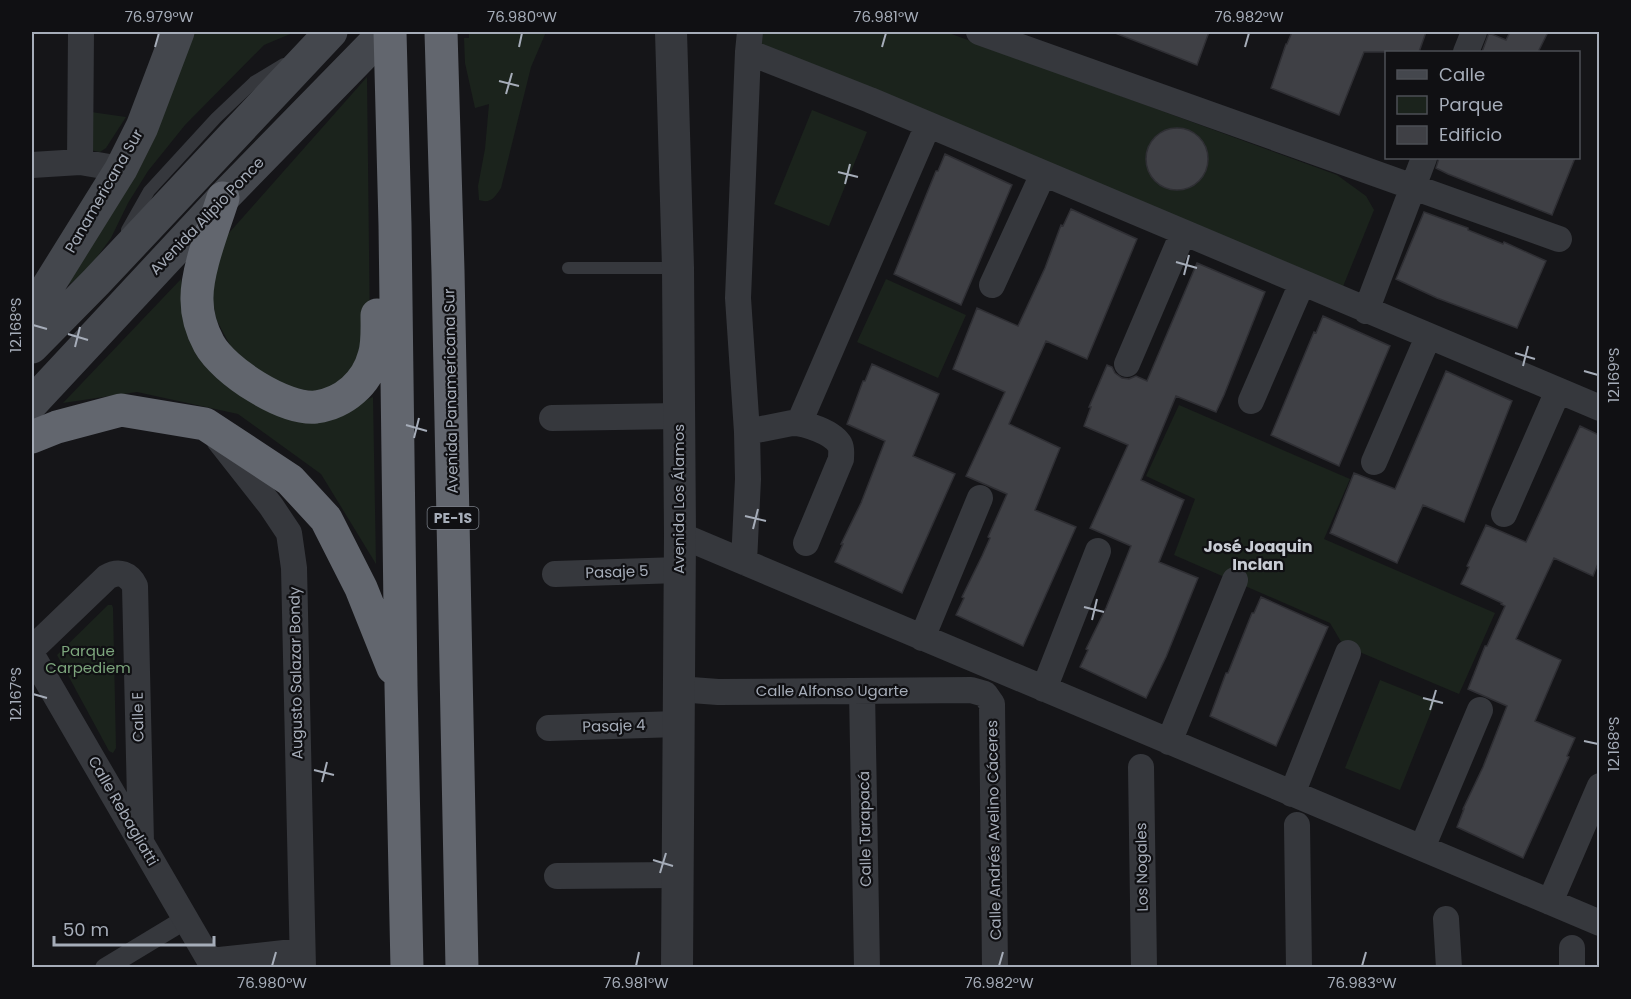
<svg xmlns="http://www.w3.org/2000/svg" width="1631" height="999" font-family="Poppins,sans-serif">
<rect width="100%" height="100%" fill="#151518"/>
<!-- green -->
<path fill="#1b231c" d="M189,32H295L264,45L185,125L148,171L128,203L111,238L86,272L56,294Z
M469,32H546L531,67L501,188C495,197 491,204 479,200L478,186L485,149L489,104L475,108L465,63L464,38H469Z
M759,32H946L1337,175L1366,196L1374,210L1342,289L763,47L759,39Z
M367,77L370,337L360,368L339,386L316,392L283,386L258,371L231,347L216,319L210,284L213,251Z
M812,110L867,132L829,226L774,204Z
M91,112L126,117L106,148L100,152L89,150Z
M181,279L190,330L332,415L373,397L376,564L321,474L238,414L137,392L63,403Z
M886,279L966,315L938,378L857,342Z
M1179,405L1350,479L1324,539L1495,613L1459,694L1343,645L1330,623L1174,555L1195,499L1146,476Z
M108,605H112L113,608L116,748L113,753L109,751L57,655Z
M1380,680L1435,702L1400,790L1345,768Z"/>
<!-- building -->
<path fill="#3f4045" stroke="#2f2f34" stroke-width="1.5" d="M1115,32H1209L1197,65L1115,33Z
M1292,32H1426L1419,52H1364L1339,115L1271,88L1286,44H1287Z
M1510,32H1548L1538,52H1482L1489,33L1506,40Z
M1146 159a31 31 0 1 1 62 0a31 31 0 1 1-62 0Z
M945,154L1012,185L961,305L894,274L936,171H938Z
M1439,158H1575L1552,215L1448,174L1436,168Z
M1071,209L1137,239L1087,359L1046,341L1009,424L1060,448L1035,510L1076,527L1023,646L956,615L964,598L962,597L982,556L990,538L988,537L1007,494L966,476L1005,392L953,369L977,308L1018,326L1045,268L1061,225L1063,226Z
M1424,212L1468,228V230L1503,244L1504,242L1546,261L1517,328L1437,298L1396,279Z
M1197,263L1265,292L1224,395L1216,412L1176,396L1141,480L1184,500L1159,562L1198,578L1166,657L1146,698L1080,667L1088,650L1086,649L1106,608L1131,546L1090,528L1128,445L1084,426L1091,407H1089L1107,365L1112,367L1115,373L1122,378L1129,379L1136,376L1147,381Z
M1323,316L1390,346L1339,466L1271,435L1314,332L1316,333Z
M872,364L939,394L913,456L955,474L902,593L835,562L843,544H841L861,503L885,441L847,424L863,381H865Z
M1446,371L1512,401L1464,522L1423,505L1397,563L1330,533L1354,473L1395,489Z
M1580,426L1599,435V561L1593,576L1554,558L1516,639L1561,660L1535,721L1575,738L1567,756L1569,757L1523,858L1457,827L1464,809H1463L1483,767L1507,706L1468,689L1485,646H1487L1505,606L1501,604L1502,603L1461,584L1469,567L1467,566L1486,525L1526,542Z
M1261,597L1328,627L1276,746L1210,716L1226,673H1228L1252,613H1254Z"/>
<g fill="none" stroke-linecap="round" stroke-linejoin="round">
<!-- service -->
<path stroke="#36383d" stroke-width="12" d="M127,230L149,191L216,118L254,82L284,64
M568,268H677"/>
<!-- pedestrian -->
<path stroke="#36383d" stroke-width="20" d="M105,968L186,919"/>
<!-- minor -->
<path stroke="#36383d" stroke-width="26" d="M979,32L1559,239
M748,52L870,100L1600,408
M1466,52L1474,32
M80,162L81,32
M32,165L80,162L121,169
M992,285L1043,174
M1366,311L1424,158
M1127,364L1183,233
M1251,401L1302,283
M552,418L679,416
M799,423L928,125
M747,432L792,423C805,423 833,432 840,445C842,449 841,454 841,459L806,543
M219,440L271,506L289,533L294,568L303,968
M1374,462L1428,337
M1504,514L1558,391
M680,535L1600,923
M744,562L748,479L747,432L738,298L748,52L750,32
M555,574L679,570
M922,638L980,498
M32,649L107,577C119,570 129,574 135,586L141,842
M32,655L214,968
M678,689L718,692L971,690L985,694L992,704L995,968
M1044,689L1098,551
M862,691L867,968
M549,728L678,724
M1169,742L1235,580
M1141,767L1144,968
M1292,794L1348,653
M1297,825L1299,968
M1422,848L1480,710
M557,876L677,875
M1550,902L1600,786
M1446,919L1449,968
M1572,948V968
M210,961L302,951"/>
<!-- tertiary -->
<path stroke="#36383d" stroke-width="32" d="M671,32L678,268L680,535L677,968"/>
<!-- secondary -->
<path stroke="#44474d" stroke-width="33" d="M32,312L121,169L142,127L178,32
M32,347L96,282L331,32
M32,403L223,198L385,32"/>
<!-- motorway -->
<path stroke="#62666e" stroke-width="33" d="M390,32L395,225L401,686L407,968
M441,32L448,271L462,968
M223,198C214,227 196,271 197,300C197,315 202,331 209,344C224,371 284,410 316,407C344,403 367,383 374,356C378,344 377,328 377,315
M32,437L57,427L121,410L205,424L290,480L326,519L361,588L393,668"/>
</g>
<!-- ticks -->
<path fill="none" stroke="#a6adb9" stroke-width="2" d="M155,47L159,33M519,47L522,33M882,47L886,33M1245,47L1249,33M499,81L519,86M506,94L512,73M838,172L858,177M845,184L850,164M1176,262L1197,268M1184,275L1189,255M33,325L47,329M68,334L88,340M75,347L80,327M1515,353L1535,359M1523,366L1528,346M1584,371L1598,375M406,425L427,431M414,438L419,418M745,516L766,521M753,529L758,509M1084,607L1104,612M1092,620L1097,599M33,694L47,698M1423,698L1443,703M1430,710L1436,690M1584,741L1598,744M314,770L334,775M322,782L327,762M653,860L673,866M660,873L666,853M272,966L276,952M636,966L639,952M999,966L1003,952M1362,966L1366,952"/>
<g text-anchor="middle" stroke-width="4.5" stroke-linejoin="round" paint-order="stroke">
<!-- shield labels -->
<rect fill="#101013" stroke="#797e87" stroke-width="1.5" x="427.5" y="507" width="51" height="22" rx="4.5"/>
<g font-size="14" font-weight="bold" fill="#a6adb9">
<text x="453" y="523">PE-1S</text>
</g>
<!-- street labels -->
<g font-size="15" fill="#a6adb9" stroke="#101013">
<text transform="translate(104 191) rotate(-60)" y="5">Panamericana Sur</text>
<text transform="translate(207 216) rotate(-46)" y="5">Avenida Alipio Ponce</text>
<text transform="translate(451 391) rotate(-91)" y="5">Avenida Panamericana Sur</text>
<text transform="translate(679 499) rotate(-90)" y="5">Avenida Los Álamos</text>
<text transform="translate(617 572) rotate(-2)" y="5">Pasaje 5</text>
<text transform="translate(296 673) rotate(-91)" y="5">Augusto Salazar Bondy</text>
<text x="832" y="696">Calle Alfonso Ugarte</text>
<text transform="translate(138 717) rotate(-91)" y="5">Calle E</text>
<text transform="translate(614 726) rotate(-2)" y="5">Pasaje 4</text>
<text transform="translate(123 811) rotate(60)" y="5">Calle Rebagliatti</text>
<text transform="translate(865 829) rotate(-91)" y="5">Calle Tarapacá</text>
<text transform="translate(994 830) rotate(-91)" y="5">Calle Andrés Avelino Cáceres</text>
<text transform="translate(1142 867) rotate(-91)" y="5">Los Nogales</text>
</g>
<!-- park labels -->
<g font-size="15" fill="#7ca57c" stroke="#101013">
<text x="88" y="656">Parque<tspan x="88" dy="17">Carpediem</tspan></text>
</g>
<!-- neighbourhood labels -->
<g font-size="16" font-weight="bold" fill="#c8ccd4" stroke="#101013">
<text x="1258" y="552">José Joaquin<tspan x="1258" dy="18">Inclan</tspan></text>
</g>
</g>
<!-- border -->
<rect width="1631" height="999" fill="none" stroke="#101013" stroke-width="66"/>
<!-- legend -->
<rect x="1385" y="51" width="195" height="108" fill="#101013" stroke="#4c4f55" stroke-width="1.5"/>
<rect x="1397" y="70" width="30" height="9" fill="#44474d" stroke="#4c4f55" stroke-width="1.5"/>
<text x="1439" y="81" font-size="18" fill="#a6adb9">Calle</text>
<rect x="1397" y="96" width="30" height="18" fill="#1b231c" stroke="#4c4f55" stroke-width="1.5"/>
<text x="1439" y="111" font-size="18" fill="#a6adb9">Parque</text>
<rect x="1397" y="126" width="30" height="18" fill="#3f4045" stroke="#4c4f55" stroke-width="1.5"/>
<text x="1439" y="141" font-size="18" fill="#a6adb9">Edificio</text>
<!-- scale -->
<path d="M54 936v9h160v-9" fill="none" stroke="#a6adb9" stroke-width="3"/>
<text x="63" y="936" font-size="18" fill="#a6adb9" stroke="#101013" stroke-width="4.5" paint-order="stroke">50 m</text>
<rect x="33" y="33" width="1565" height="933" fill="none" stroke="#a6adb9" stroke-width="2"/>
<g font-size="15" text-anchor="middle" fill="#a6adb9">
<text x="159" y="22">76.979°W</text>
<text x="522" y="22">76.980°W</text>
<text x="886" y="22">76.981°W</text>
<text x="1249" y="22">76.982°W</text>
<text transform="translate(16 325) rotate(-90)" y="5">12.168°S</text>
<text transform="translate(1614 375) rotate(-90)" y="5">12.169°S</text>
<text transform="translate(16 694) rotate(-90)" y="5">12.167°S</text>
<text transform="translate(1614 744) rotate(-90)" y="5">12.168°S</text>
<text x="272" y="988">76.980°W</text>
<text x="636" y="988">76.981°W</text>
<text x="999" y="988">76.982°W</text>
<text x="1362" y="988">76.983°W</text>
</g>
</svg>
